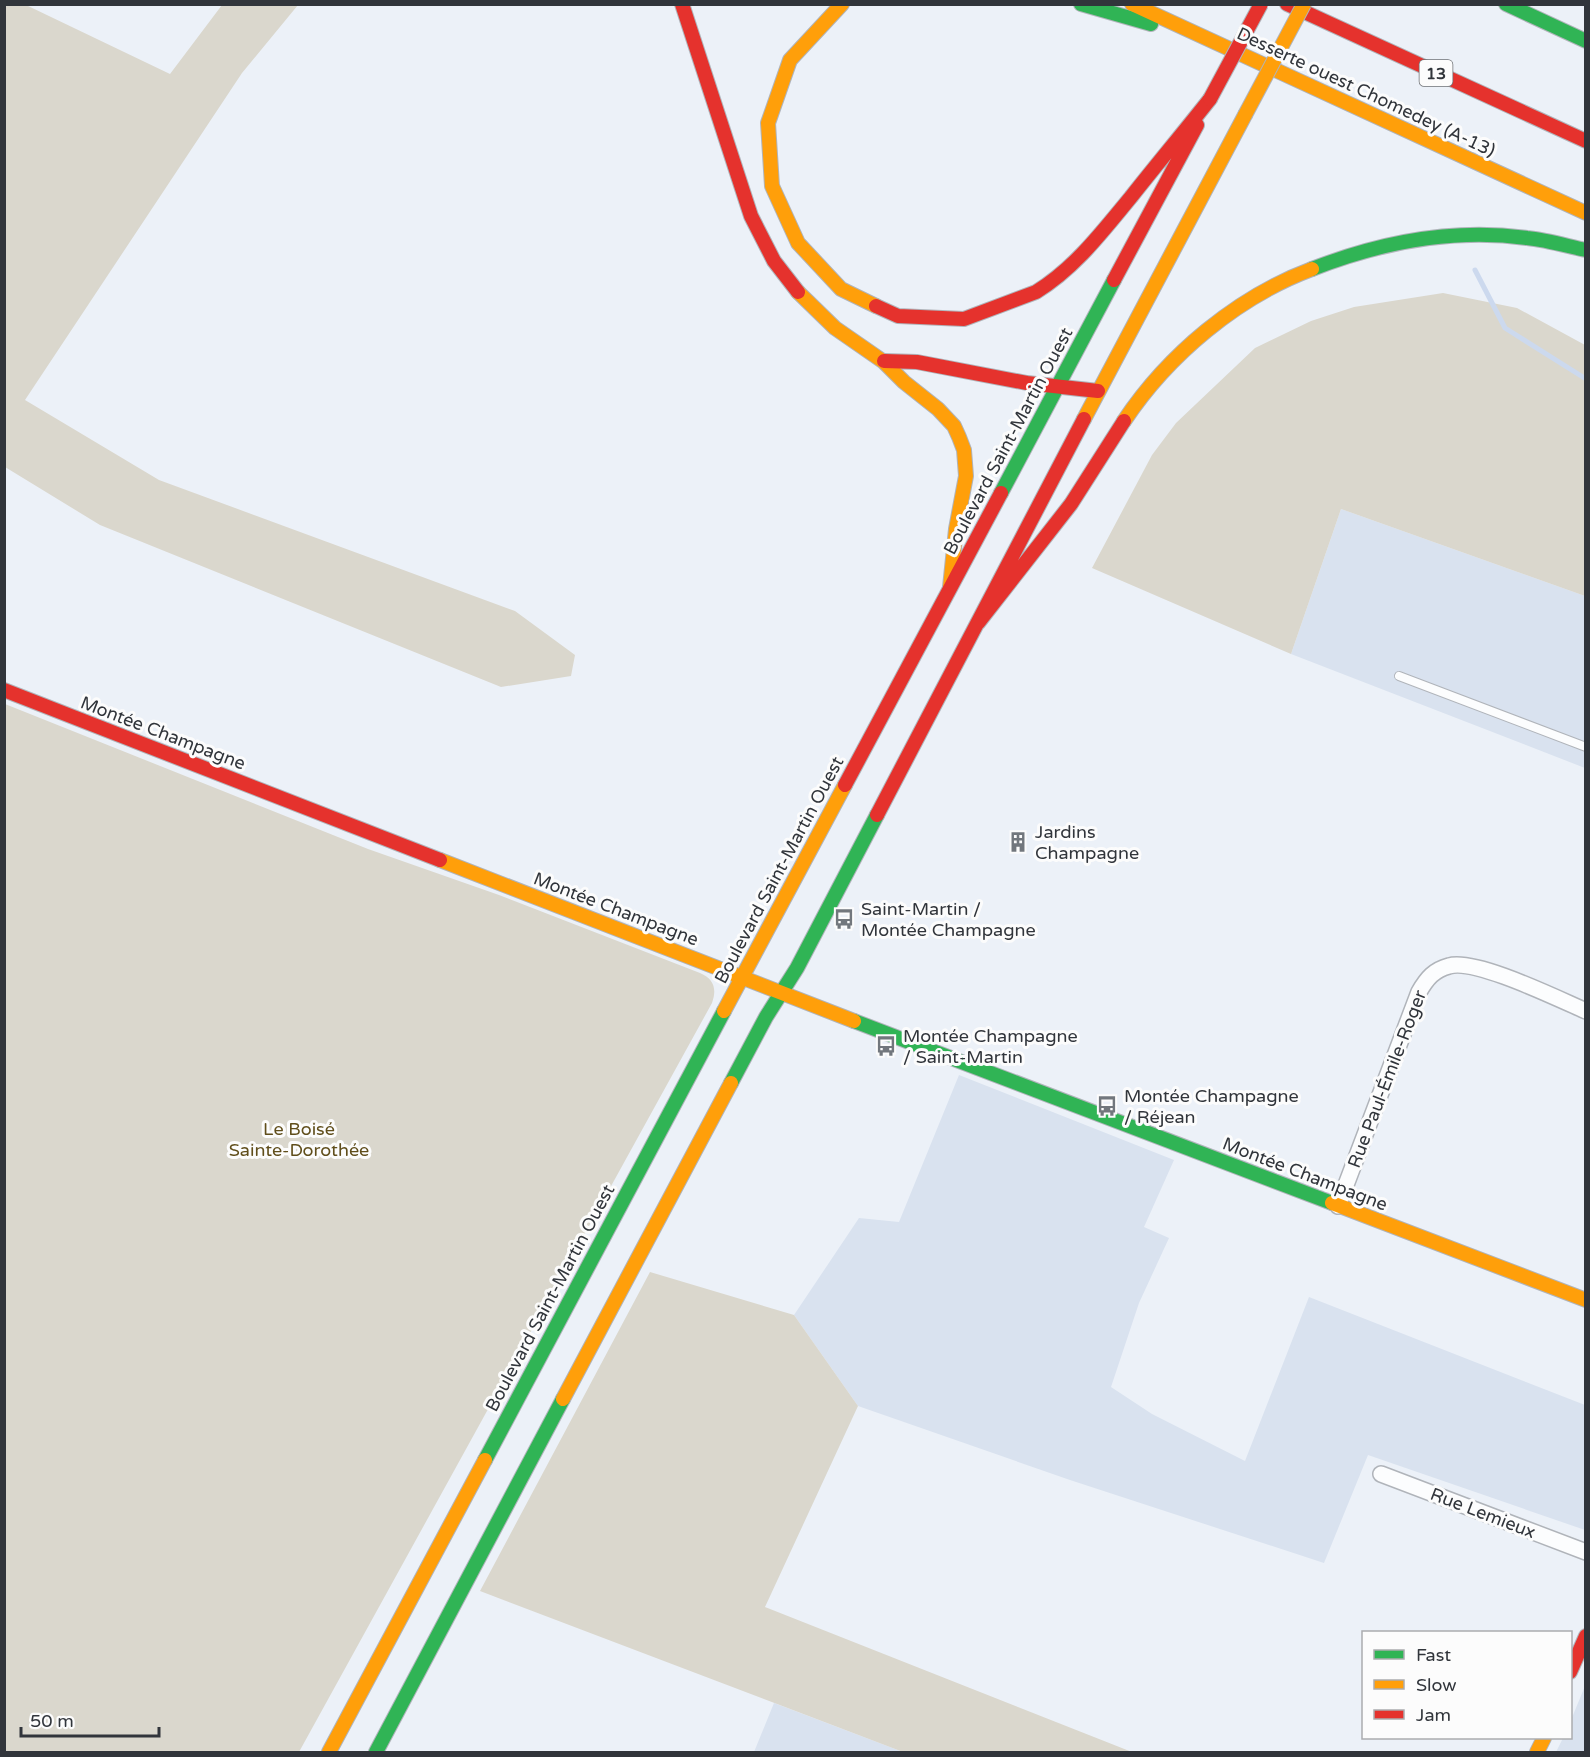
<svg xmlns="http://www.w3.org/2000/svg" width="1590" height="1757" font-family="'Varela Round',sans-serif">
<rect width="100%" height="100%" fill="#ecf1f8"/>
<!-- built -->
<path fill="#d9e2ef" d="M1341,509L1585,596V768L1291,654Z
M959,1075L1174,1160L1144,1227L1169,1238L1139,1303L1111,1387L1152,1414L1245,1461L1309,1297L1585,1405V1530L1368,1455L1324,1563L1070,1480L858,1406L794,1315L859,1218L899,1222Z
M1585,1686V1752H1556L1563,1738H1570L1571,1720Z
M774,1703L903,1752H754Z"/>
<!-- green -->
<path fill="#dad7cd" d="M4,5H26L170,74L222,5H298L242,73L25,400L159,480L515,611L575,655L571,676L501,687L100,525L5,467Z
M1443,293L1517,308L1585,345V596L1341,509L1291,654L1092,568L1152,455L1176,423L1255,348L1311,321L1354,307Z
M5,704L368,849L499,895L700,973C714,979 717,989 712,1003L299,1752H5Z
M650,1272L794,1315L858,1406L765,1607L1132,1752H903L480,1591Z"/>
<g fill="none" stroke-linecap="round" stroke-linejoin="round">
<!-- stream -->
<path stroke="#ccd9ee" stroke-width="5" d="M1475,270L1505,328L1586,379"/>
<!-- lane casing -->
<g stroke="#b0b4ba" stroke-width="10">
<path id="lane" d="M1399,676L1586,747"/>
</g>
<!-- street casing -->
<g stroke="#b0b4ba" stroke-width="18">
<path id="street" d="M1338,1206L1419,992C1427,978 1434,970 1449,966C1475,958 1558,999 1586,1011
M1381,1474L1586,1552"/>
</g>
<!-- fast casing -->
<g stroke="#b0b4ba" stroke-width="16">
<path id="fast" d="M1081,4L1151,24
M1506,4L1586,41
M1312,269C1381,242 1453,228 1527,238C1547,240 1567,246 1586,250
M1001,493L1114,280
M854,1021L1332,1203
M731,1083L766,1017L797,968L877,815
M485,1460L724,1011
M376,1752L563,1399"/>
</g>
<!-- slow casing -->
<g stroke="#b0b4ba" stroke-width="16">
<path id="slow" d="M842,4L790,60L768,123L772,186L798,243L841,289L876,306
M1132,4L1586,213
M798,292L835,328L884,362L904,382L938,409L954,426L959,437L964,450L966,476L956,529L950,587
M1084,419L1245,115
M1124,421C1168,355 1237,297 1312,269
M440,860L854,1021
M724,1011L845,785
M1332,1203L1586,1300
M563,1399L731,1083
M329,1752L485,1460
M1537,1752L1544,1738"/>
</g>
<!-- jam casing -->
<g stroke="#b0b4ba" stroke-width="16">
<path id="jam" d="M682,4L751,216L774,261L798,292
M1287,4L1586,141
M1114,280L1197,125
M876,306L898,316L964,319L1036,292C1075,268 1102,232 1131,197C1157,164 1184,132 1210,99
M884,361L917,362L1027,383L1098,391
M978,623L1071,504L1124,421
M4,690L440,860
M845,785L1001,493
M877,815L1084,419
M1570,1672L1586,1636"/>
</g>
<!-- lane -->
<use href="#lane" stroke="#fcfdfe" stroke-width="8"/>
<!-- street -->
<use href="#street" stroke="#fcfdfe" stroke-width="15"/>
<!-- fast -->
<use href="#fast" stroke="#30b455" stroke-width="14"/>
<!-- slow -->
<use href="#slow" stroke="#ff9f0a" stroke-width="14"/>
<!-- jam -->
<use href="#jam" stroke="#e5322d" stroke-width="14"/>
<!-- slow-bridge casing -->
<g stroke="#b0b4ba" stroke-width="16" stroke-linecap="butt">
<path id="slow-bridge" d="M1245,115L1304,4"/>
</g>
<!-- jam-bridge casing -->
<g stroke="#b0b4ba" stroke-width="16" stroke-linecap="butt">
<path id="jam-bridge" d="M1210,99L1261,4"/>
</g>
<!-- slow-bridge -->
<use href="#slow-bridge" stroke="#ff9f0a" stroke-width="14"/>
<!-- jam-bridge -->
<use href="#jam-bridge" stroke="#e5322d" stroke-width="14"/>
</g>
<!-- icons -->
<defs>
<g id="building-bare" transform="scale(1.62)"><path d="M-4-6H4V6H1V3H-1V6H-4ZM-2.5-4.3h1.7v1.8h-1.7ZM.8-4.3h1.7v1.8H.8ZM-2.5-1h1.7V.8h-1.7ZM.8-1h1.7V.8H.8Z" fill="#72777d" stroke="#fcfcfc" stroke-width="2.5" paint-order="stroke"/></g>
<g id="bus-bare" transform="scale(1.62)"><path d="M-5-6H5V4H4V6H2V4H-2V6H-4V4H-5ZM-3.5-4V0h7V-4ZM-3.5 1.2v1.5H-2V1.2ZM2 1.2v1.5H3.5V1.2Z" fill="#72777d" stroke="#fcfcfc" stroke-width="2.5" paint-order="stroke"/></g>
</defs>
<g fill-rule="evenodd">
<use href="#building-bare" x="1018" y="842"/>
<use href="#bus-bare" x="844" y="919"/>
<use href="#bus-bare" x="886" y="1046"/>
<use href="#bus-bare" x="1107" y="1106"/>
</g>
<g text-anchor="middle" stroke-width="6" stroke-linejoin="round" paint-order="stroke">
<!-- shield labels -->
<rect fill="#fcfcfc" stroke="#6e7175" stroke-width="1.5" x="1419.5" y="60" width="33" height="26" rx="4.5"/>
<g font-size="16" font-weight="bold" fill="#31353b">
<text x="1436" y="79">13</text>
</g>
<!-- street labels -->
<g font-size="18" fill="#31353b" stroke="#fcfcfc">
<text transform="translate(1366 92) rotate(25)" y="6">Desserte ouest Chomedey (A-13)</text>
<text transform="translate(1008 441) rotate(-62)" y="6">Boulevard Saint-Martin Ouest</text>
<text transform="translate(163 733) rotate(21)" y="6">Montée Champagne</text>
<text transform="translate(779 870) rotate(-62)" y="6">Boulevard Saint-Martin Ouest</text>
<text transform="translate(616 909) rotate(21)" y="6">Montée Champagne</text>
<text transform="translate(1387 1079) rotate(-69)" y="6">Rue Paul-Émile-Roger</text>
<text transform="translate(1305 1174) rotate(21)" y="6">Montée Champagne</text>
<text transform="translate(550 1298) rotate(-62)" y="6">Boulevard Saint-Martin Ouest</text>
<text transform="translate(1483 1513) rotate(21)" y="6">Rue Lemieux</text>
</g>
<!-- poi labels -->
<g font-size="18" fill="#31353b" stroke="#fcfcfc" text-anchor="start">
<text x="1035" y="838">Jardins<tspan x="1035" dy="21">Champagne</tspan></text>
<text x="861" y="915">Saint-Martin /<tspan x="861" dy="21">Montée Champagne</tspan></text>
<text x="903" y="1042">Montée Champagne<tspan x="903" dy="21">/ Saint-Martin</tspan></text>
<text x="1124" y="1102">Montée Champagne<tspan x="1124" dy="21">/ Réjean</tspan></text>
</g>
<!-- park labels -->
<g font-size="18" fill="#604e1b" stroke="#fcfcfc">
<text x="299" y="1135">Le Boisé<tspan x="299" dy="21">Sainte-Dorothée</tspan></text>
</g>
</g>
<!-- border -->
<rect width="1590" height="1757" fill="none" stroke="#31353b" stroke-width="12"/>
<!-- legend -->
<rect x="1362" y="1631" width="210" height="108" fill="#fcfcfc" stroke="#abacaf" stroke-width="1.5"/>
<rect x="1374" y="1650" width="30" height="9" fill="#30b455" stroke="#abacaf" stroke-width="1.5"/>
<text x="1416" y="1661" font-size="18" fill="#31353b">Fast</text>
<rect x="1374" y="1680" width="30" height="9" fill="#ff9f0a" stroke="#abacaf" stroke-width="1.5"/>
<text x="1416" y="1691" font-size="18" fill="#31353b">Slow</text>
<rect x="1374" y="1710" width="30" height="9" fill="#e5322d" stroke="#abacaf" stroke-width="1.5"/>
<text x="1416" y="1721" font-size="18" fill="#31353b">Jam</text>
<!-- scale -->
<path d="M21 1727v9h138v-9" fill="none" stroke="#31353b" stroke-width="3"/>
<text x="30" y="1727" font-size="18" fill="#31353b" stroke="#fcfcfc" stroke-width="4.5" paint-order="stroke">50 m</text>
</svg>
